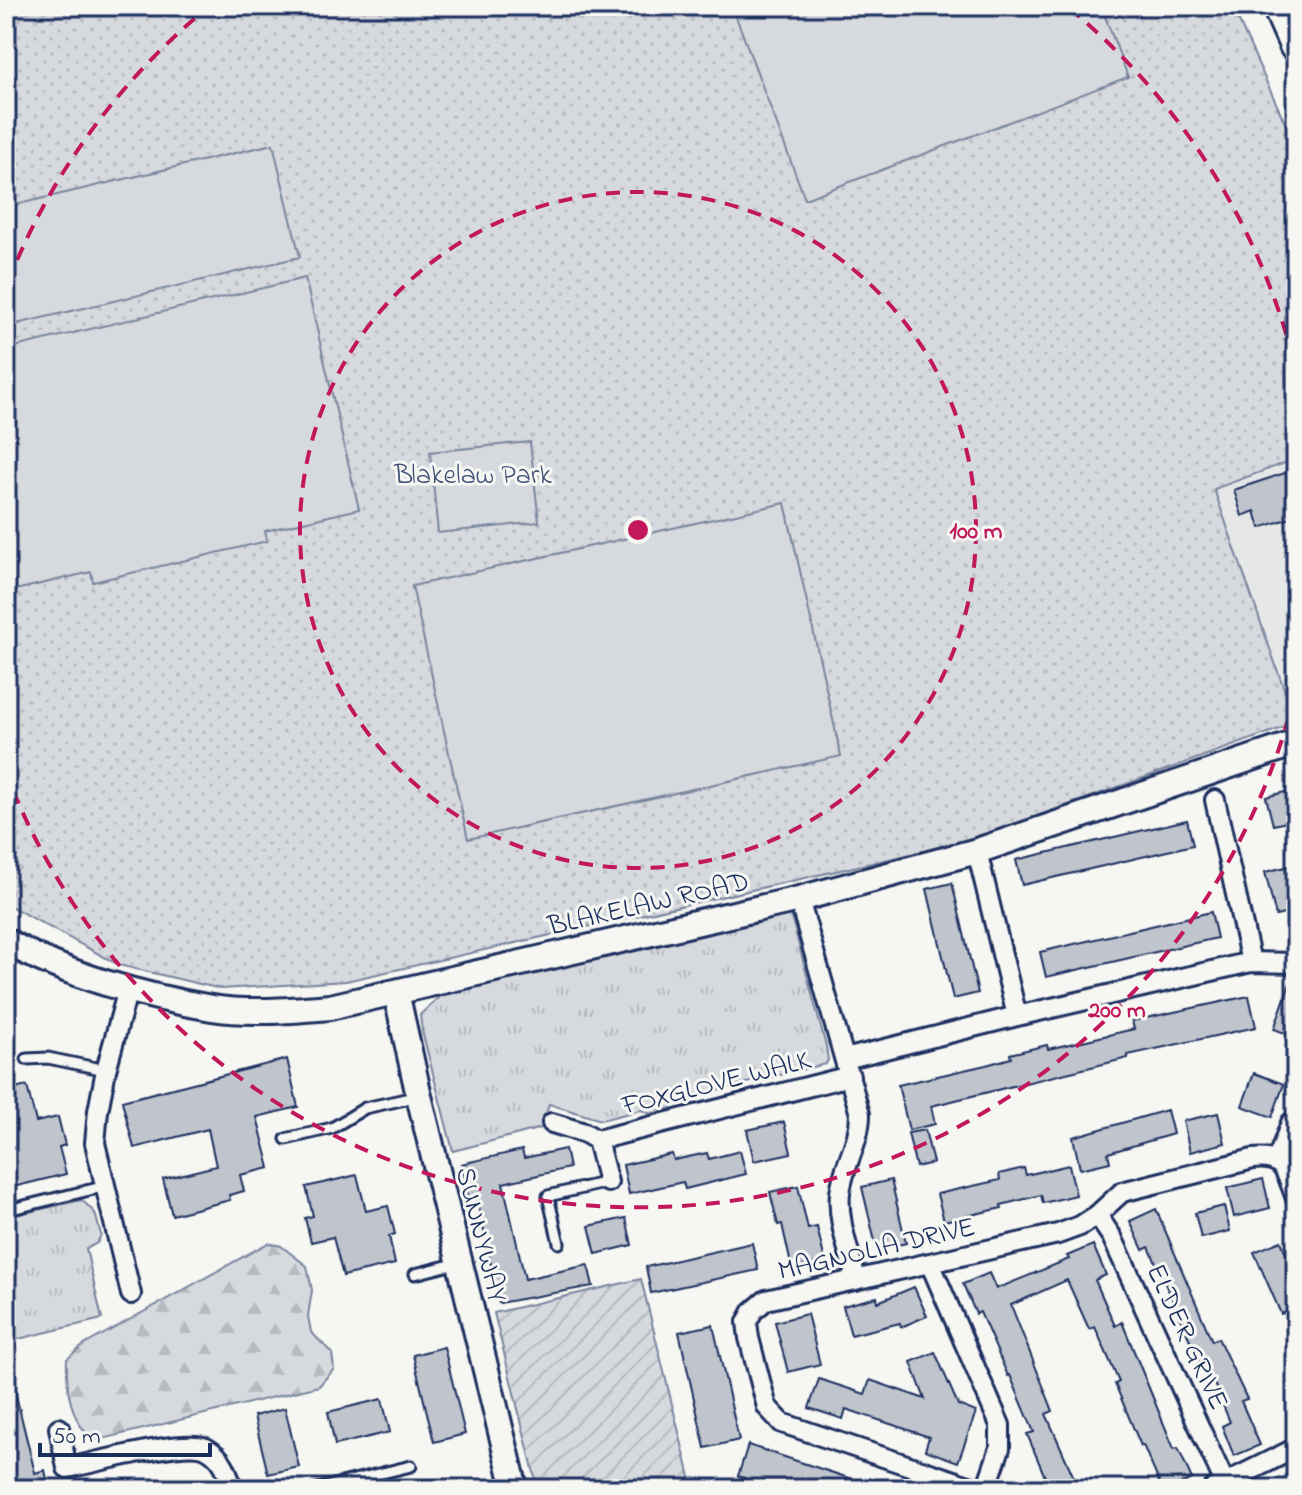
<svg xmlns="http://www.w3.org/2000/svg" width="1302" height="1495" font-family="'Indie Flower',sans-serif">
<defs>
<pattern id="grass-tufts" width="24" height="20" patternUnits="userSpaceOnUse" patternTransform="scale(2)"><rect width="24" height="20" fill="#d6d9dd"/><path d="M3 7l-1-3M5 7V3M7 7l1-3M15 17l-1-3M17 17v-4M19 17l1-3" fill="none" stroke="#b7bbc0"/></pattern>
<pattern id="forest-firs" width="22" height="20" patternUnits="userSpaceOnUse" patternTransform="scale(2)"><rect width="22" height="20" fill="#d6d9dd"/><path d="M5 1l3.5 6h-7zM16 11l3.5 6h-7z" fill="#b7bbc0"/></pattern>
<pattern id="park-dots" width="8" height="8" patternUnits="userSpaceOnUse" patternTransform="scale(2)"><rect width="8" height="8" fill="#d6d9dd"/><path d="M2 2h.1M6 6h.1" fill="none" stroke="#b7bbc0" stroke-width="1.8" stroke-linecap="round"/></pattern>
<pattern id="garden-furrows" width="10" height="10" patternUnits="userSpaceOnUse" patternTransform="scale(2)"><rect width="10" height="10" fill="#d6d9dd"/><path d="M-1 1l2-2M0 10L10 0M9 11l2-2" fill="none" stroke="#b7bbc0"/></pattern>
</defs>
<rect width="100%" height="100%" fill="#f6f6f2"/>
<filter id="ink" filterUnits="userSpaceOnUse"><feTurbulence type="fractalNoise" baseFrequency=".0125" numOctaves="2"/><feDisplacementMap in="SourceGraphic" scale="16" xChannelSelector="R" yChannelSelector="G"/><feConvolveMatrix kernelMatrix="1 2 1 2 8 2 1 2 1" color-interpolation-filters="sRGB"/></filter>
<g filter="url(#ink)">
<!-- built -->
<path fill="#e6e7e7" d="M1296,459V717L1214,489Z"/>
<!-- grass -->
<path fill="url(#grass-tufts)" stroke="#78849e" stroke-width="2" d="M790,912L826,1046L828,1060L826,1064L675,1100L672,1108L651,1114L641,1110L601,1120L549,1104L542,1128L453,1151L422,1031L420,1015L441,995Z
M82,1200L95,1213L101,1235L97,1243L86,1249L102,1319L6,1342V1217Z"/>
<!-- forest -->
<path fill="url(#forest-firs)" stroke="#78849e" stroke-width="2" d="M268,1243L281,1246L307,1266L312,1290L308,1316L311,1332L332,1353L334,1369L319,1386L94,1441C70,1421 66,1389 67,1359L84,1345Z"/>
<!-- park -->
<path fill="url(#park-dots)" stroke="#78849e" stroke-width="2" d="M6,6H1232L1296,147V459L1214,489L1296,723L965,842L346,981L221,989L119,965L8,905Z"/>
<!-- garden -->
<path fill="url(#garden-furrows)" stroke="#78849e" stroke-width="2" d="M641,1279L693,1489H538L494,1313Z"/>
<!-- pitch -->
<path fill="#d6d9dd" stroke="#78849e" stroke-width="2" d="M732,6H1101L1128,77L805,199Z
M273,144L300,257L8,326L6,207Z
M305,278L359,509L265,531L267,541L93,582L91,572L11,591L6,571V349Z
M530,442L539,522L438,533L430,452Z
M785,503L841,756L468,839L412,586Z"/>
<!-- building -->
<path fill="#c0c4cd" stroke="#1b2f5e" stroke-width="2" d="M1291,471L1296,485V516L1260,528L1255,511L1242,516L1234,490Z
M1296,789V820L1273,825L1266,797Z
M1187,820L1193,845L1022,885L1016,860Z
M1290,866L1296,890V911L1276,916L1265,872Z
M952,883L978,993L953,999L927,889Z
M1211,912L1217,938L1046,977L1040,952Z
M1293,975H1296V1037L1274,1029Z
M1249,996L1256,1027L1128,1055V1058L931,1106L935,1124L909,1130L898,1085L986,1065L1011,1058L1010,1054L1047,1045L1048,1049L1134,1029L1132,1021Z
M287,1059L298,1107L257,1117L270,1168L240,1175L244,1191L229,1195L230,1200L172,1215L163,1179L216,1166L208,1129L134,1148L122,1101Z
M1254,1073L1284,1084L1272,1117L1242,1106Z
M27,1086L36,1122L58,1117L65,1145L59,1147L66,1174L13,1187L6,1159V1091Z
M1167,1110L1173,1134L1108,1153L1110,1162L1080,1169L1073,1137Z
M1218,1113L1225,1143L1190,1152L1183,1121Z
M784,1122L791,1153L754,1161L747,1130Z
M925,1130L933,1163L916,1167L908,1133Z
M565,1149L569,1168L503,1183L525,1279L588,1265L593,1286L499,1303L477,1198L469,1200L461,1164L522,1150L524,1158Z
M740,1151L746,1174L685,1189L683,1182L629,1194L623,1165L672,1154L674,1160L707,1153L709,1159Z
M1069,1165L1076,1195L1043,1203L1041,1195L1001,1205L1002,1208L944,1221L937,1194L1000,1180L999,1174L1024,1168L1026,1175Z
M357,1175L366,1211L388,1206L395,1234L389,1236L395,1264L343,1276L333,1237L311,1242L305,1218L313,1216L306,1187Z
M1263,1179L1270,1208L1234,1217L1227,1188Z
M891,1180L906,1243L877,1250L862,1187Z
M798,1186L808,1229L817,1227L825,1261L792,1269L782,1224L778,1225L770,1192Z
M1224,1206L1230,1231L1201,1238L1195,1213Z
M1156,1209L1212,1341L1218,1338L1247,1399L1241,1401L1260,1445L1234,1456L1222,1426L1230,1422L1208,1369L1203,1370L1149,1247L1143,1250L1130,1221Z
M626,1218L632,1245L596,1254L589,1226Z
M1281,1241L1296,1278V1308L1281,1314L1254,1252Z
M752,1243L758,1270L651,1293L646,1267Z
M1093,1245L1106,1275L1095,1280L1115,1326L1122,1322L1174,1449L1178,1448L1192,1479L1169,1489H1162L1143,1445L1141,1446L1115,1384L1119,1382L1095,1327L1089,1329L1067,1280L1011,1305L1053,1411L1046,1414L1079,1489H1050L1027,1434L1034,1432L1010,1375L1008,1376L980,1312L976,1314L963,1284L989,1273L996,1289L1069,1259L1067,1256Z
M914,1287L927,1316L901,1327L900,1323L851,1335L843,1306L877,1297L878,1302Z
M807,1314L820,1364L788,1372L775,1322Z
M713,1325L739,1440L705,1448L679,1332Z
M444,1347L465,1434L434,1442L413,1355Z
M935,1352L958,1405L976,1412L958,1462L925,1450L929,1437L846,1409L843,1419L809,1408L819,1379L865,1394L870,1380L925,1399L911,1362Z
M13,1383L35,1473L45,1470L49,1489H6V1384Z
M382,1399L390,1432L335,1445L328,1412Z
M285,1408L299,1467L268,1474L254,1416Z
M748,1445L870,1485L869,1489H779L738,1476Z"/>
<g fill="none" stroke-linecap="round" stroke-linejoin="round">
<!-- lane casing -->
<g stroke="#1b2f5e" stroke-width="15">
<path id="lane" d="M27,1059L48,1058L106,1070
M286,1139L332,1128L365,1108L419,1096
M6,1201L16,1208L106,1186
M559,1243L548,1196L608,1182
M415,1274L458,1263
M369,1477L372,1489
M317,1489L411,1466"/>
</g>
<!-- street casing -->
<g stroke="#1b2f5e" stroke-width="24">
<path id="street" d="M1215,800L1251,962
M977,851L1017,1016
M799,899L860,1114C860,1143 843,1165 840,1193C837,1221 850,1253 856,1280
M128,989L106,1070L98,1111L95,1143L131,1294
M845,1059L1017,1016L1251,962L1296,963
M552,1123L585,1133L597,1140L608,1182
M597,1140L850,1076
M1277,1160L1291,1123
M1097,1215L1112,1237L1225,1483
M930,1263L1000,1425V1448L986,1489
M59,1428L67,1468C95,1463 184,1438 206,1448C223,1457 228,1472 232,1489
M978,1489L782,1423L767,1407L749,1338L747,1322L753,1311L766,1300L1058,1234L1080,1226L1097,1215L1122,1192L1253,1159C1285,1155 1286,1173 1296,1198
M1213,1489L1296,1448"/>
</g>
<!-- secondary casing -->
<g stroke="#1b2f5e" stroke-width="30">
<path id="secondary" d="M6,941C64,975 146,997 212,1008C250,1014 293,1010 330,1007L799,899L977,851L1296,743
M396,992L419,1096L515,1489"/>
</g>
<!-- highway casing -->
<g stroke="#1b2f5e" stroke-width="38">
<path id="highway" d="M1279,6L1296,45"/>
</g>
<!-- lane -->
<use href="#lane" stroke="#f6f6f2" stroke-width="9"/>
<!-- street -->
<use href="#street" stroke="#f6f6f2" stroke-width="18"/>
<!-- secondary -->
<use href="#secondary" stroke="#f6f6f2" stroke-width="24"/>
<!-- highway -->
<use href="#highway" stroke="#f6f6f2" stroke-width="32"/>
</g>
</g>
<!-- distance rings -->
<g fill="none" stroke="#c2185b" stroke-width="4" stroke-dasharray="14 10">
<circle cx="638" cy="530" r="338"/>
<path d="M1295 694A677 677 0 0 1 8 778M8 282A677 677 0 0 1 207 8M1069 8A677 677 0 0 1 1295 366"/>
</g>
<g text-anchor="middle" stroke-width="6" stroke-linejoin="round" paint-order="stroke">
<!-- park labels -->
<g font-size="28" fill="#405177" stroke="#f6f6f2">
<text x="473" y="483">Blakelaw Park</text>
</g>
<!-- street labels -->
<g font-size="28" fill="#1b2f5e" stroke="#f6f6f2">
<text transform="translate(648 902) rotate(-13)" y="10">BLAKELAW ROAD</text>
<text transform="translate(716 1081) rotate(-14)" y="10">FOXGLOVE WALK</text>
<text transform="translate(483 1234) rotate(76)" y="10">SUNNYWAY</text>
<text transform="translate(876 1247) rotate(-13)" y="10">MAGNOLIA DRIVE</text>
<text transform="translate(1189 1336) rotate(65)" y="10">ELDER GRIVE</text>
</g>
</g>
<circle cx="638" cy="530" r="12" fill="#c2185b" stroke="#f6f6f2" stroke-width="4"/>
<g font-size="24" text-anchor="middle" font-weight="bold" fill="#c2185b" stroke="#f6f6f2" stroke-width="6" stroke-linejoin="round" paint-order="stroke">
<text x="976" y="538">100 m</text>
<text x="1117" y="1017">200 m</text>
</g>
<!-- margin -->
<rect width="1302" height="1495" fill="none" stroke="#f6f6f2" stroke-width="32"/>
<rect x="16" y="16" width="1270" height="1463" fill="none" stroke="#1b2f5e" stroke-width="3" filter="url(#ink)"/>
<!-- scale -->
<path d="M40 1443v12h170v-12" fill="none" stroke="#1b2f5e" stroke-width="4"/>
<text x="52" y="1443" font-size="24" fill="#1b2f5e" stroke="#f6f6f2" stroke-width="6" paint-order="stroke">50 m</text>
</svg>
